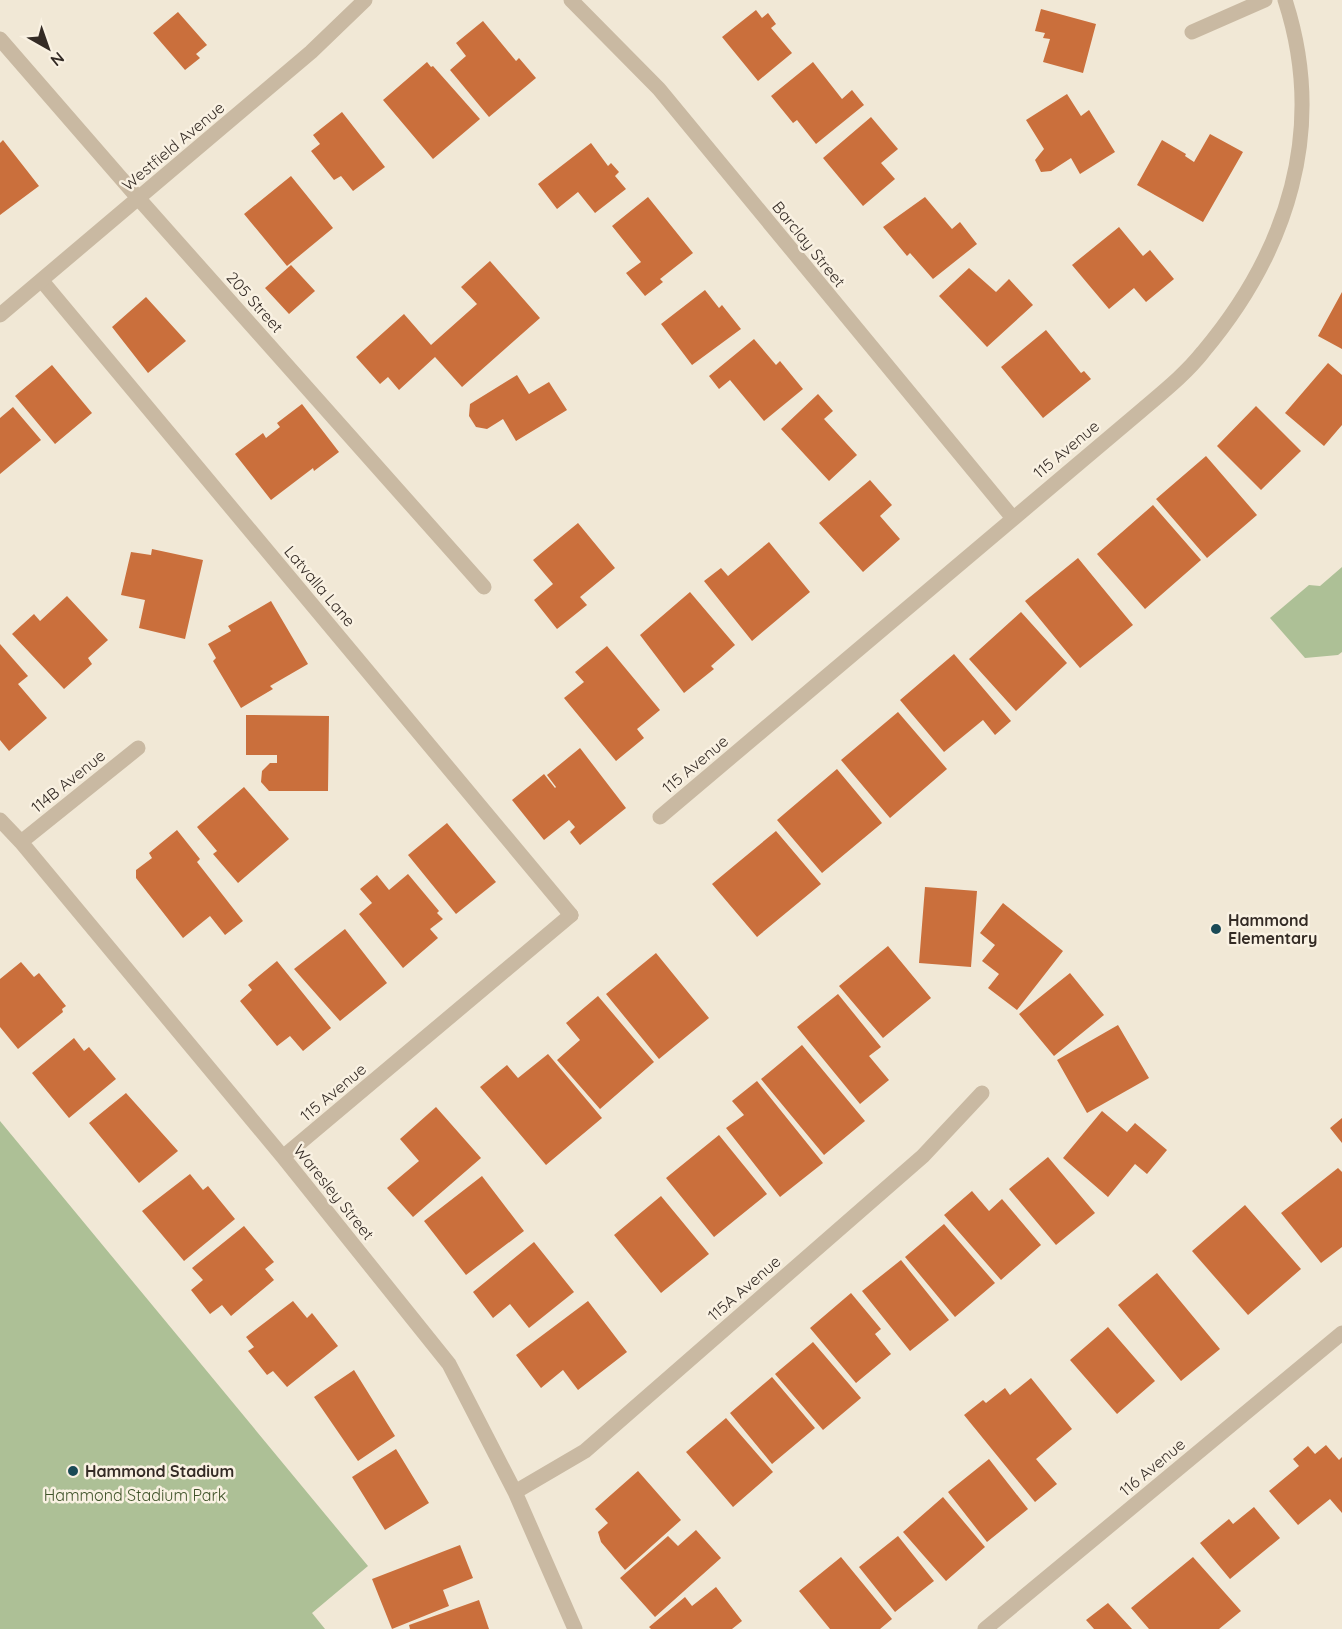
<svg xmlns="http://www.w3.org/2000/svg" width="1342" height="1629" font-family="Quicksand,sans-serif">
<rect width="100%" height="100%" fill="#f1e8d6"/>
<!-- green -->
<path fill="#adc096" d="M1342,567V652L1338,655L1305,658L1270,618L1309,585L1320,586Z
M0,1121L368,1566L312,1613L325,1629H0Z"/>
<!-- building -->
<path fill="#ca6f3c" d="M1041,9L1096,24L1083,73L1043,62L1050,39L1043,38L1045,33L1035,31Z
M756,10L762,18L768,13L776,24L771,28L792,53L758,81L722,37Z
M178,12L207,45L196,54L200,58L185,70L153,33Z
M483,21L516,61L519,58L536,78L489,117L450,70L466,56L456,43Z
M427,62L431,67L433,66L480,119L433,159L383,100Z
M813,62L842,99L852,90L864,105L816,144L797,120L793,123L771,96Z
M1067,94L1081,116L1089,110L1115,152L1080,174L1071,158L1051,171L1041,172L1035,160L1044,149L1026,120Z
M342,112L385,167L353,191L341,176L334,180L311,151L320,144L313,135Z
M871,117L898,149L881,163L895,179L863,206L823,158Z
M1210,134L1243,152L1203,222L1137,185L1162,140L1186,154L1185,156L1194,162Z
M3,140L39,186L0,215V143Z
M591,143L608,166L611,163L619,172L615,176L626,189L595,213L578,192L557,209L538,184Z
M291,176L333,228L287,266L244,214Z
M648,197L693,253L660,279L663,282L645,296L626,273L641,262L612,226Z
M925,197L952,229L960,222L977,244L933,279L910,253L907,256L883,227Z
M1119,227L1143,256L1150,250L1174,279L1146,302L1134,288L1109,309L1072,265Z
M490,261L540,318L462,387L435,357L399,390L388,377L380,384L356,357L404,314L431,345L477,304L461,287Z
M291,265L315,291L289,314L265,288Z
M969,268L996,292L1009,279L1033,305L987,347L939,296Z
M705,290L719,308L722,305L741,329L692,365L661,324Z
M1342,292V349L1318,336Z
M146,297L186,341L148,373L112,327Z
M1046,330L1081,373L1084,371L1091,379L1043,418L1001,367Z
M754,339L776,365L780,361L803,389L764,421L730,380L719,389L709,376Z
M1328,363L1342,375V425L1324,446L1285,413Z
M52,365L92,413L55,444L15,396Z
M517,375L529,394L549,382L567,410L516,441L503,419L487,429L476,427L469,416L470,404Z
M818,394L833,411L824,419L857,455L829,481L781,429Z
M302,404L339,452L314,471L313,468L271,500L235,454L263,433L266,438L280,427L277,423Z
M1256,406L1301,451L1261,490L1217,446Z
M13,407L41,440L0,474V418Z
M1206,456L1257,515L1207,558L1156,499Z
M870,480L892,505L880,516L900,539L863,572L819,523Z
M1153,505L1201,560L1145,609L1097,554Z
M578,523L615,568L580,597L587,605L557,629L534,600L553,584L533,560Z
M769,542L810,592L752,641L704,581L721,568L728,576Z
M152,549L203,560L185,639L139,628L145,600L121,595L131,552L151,555Z
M1078,558L1133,625L1080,668L1025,601Z
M690,592L735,645L711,666L714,669L684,693L640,635Z
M67,596L108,640L88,658L92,664L64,689L12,634L34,614L40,621Z
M271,601L308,664L270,686L273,689L241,708L213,661L216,658L208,644L231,631L228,626Z
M1021,612L1067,663L1016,711L969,659Z
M0,644L28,676L18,684L47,718L9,751L0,740Z
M607,646L660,710L637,729L644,738L616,761L564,698L584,682L575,672Z
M954,654L1011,721L995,735L983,720L944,752L900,700Z
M898,712L947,769L890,818L841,760Z
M246,715L329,716L328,791H269L261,782L262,771L270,763H277V755H246Z
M580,748L626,808L580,845L570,832L575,827L569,820L544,840L512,800L544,774L555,788L556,787L547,775Z
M837,769L882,823L822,873L777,820Z
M244,787L289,839L238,883L213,854L217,851L197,827Z
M447,823L496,882L456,914L408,855Z
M177,830L200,859L197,862L243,921L225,935L210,916L183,938L136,878V870L152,858L149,853Z
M776,831L821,884L757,937L712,884Z
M408,874L439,911L437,913L443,919L430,929L438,938L403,968L359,914L372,903L360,889L377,875L389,890Z
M925,887L977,891L971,967L919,963Z
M1003,903L1063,951L1017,1010L988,988L999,974L982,961L995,945L980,933Z
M345,929L387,983L340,1021L294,969Z
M888,946L931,998L883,1038L839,986Z
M656,953L709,1018L659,1059L606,994Z
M277,961L331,1028L303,1051L290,1036L277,1046L240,1001L252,990L248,985Z
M21,962L34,977L39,973L66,1006L62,1009L63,1012L18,1049L0,1027V979Z
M1070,973L1104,1015L1054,1056L1019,1014Z
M838,994L881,1047L869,1056L889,1080L860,1104L797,1027Z
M598,996L654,1062L600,1109L557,1060L580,1040L566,1023Z
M1118,1025L1149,1078L1087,1113L1057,1060Z
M74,1038L84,1051L89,1047L116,1079L69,1118L32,1073Z
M802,1045L865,1121L824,1155L761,1079Z
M548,1054L602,1118L546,1165L480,1087L507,1065L518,1078Z
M757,1081L823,1163L780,1197L726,1128L744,1115L732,1101Z
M126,1093L178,1151L139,1183L89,1123Z
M436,1107L481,1158L413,1217L387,1188L419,1161L400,1139Z
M1102,1111L1127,1132L1135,1123L1167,1150L1147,1174L1135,1164L1108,1197L1063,1158Z
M1342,1118V1143L1330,1128Z
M719,1135L767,1194L714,1237L666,1178Z
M1048,1157L1095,1213L1056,1245L1009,1189Z
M1338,1168L1342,1172V1247L1321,1263L1281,1213Z
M190,1174L203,1190L208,1186L235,1219L184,1261L142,1211Z
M482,1176L524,1231L466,1275L424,1221Z
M972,1191L989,1211L1002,1199L1041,1245L1001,1280L944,1215Z
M661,1196L709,1254L661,1293L614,1235Z
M1245,1205L1301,1269L1248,1315L1192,1251Z
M944,1224L995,1283L955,1317L905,1257Z
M244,1226L274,1262L265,1269L274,1280L231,1316L222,1305L210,1314L191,1290L203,1280L192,1268Z
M534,1242L574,1292L529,1328L510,1304L493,1318L473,1292Z
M901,1260L949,1320L910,1351L862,1291Z
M1157,1273L1220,1349L1181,1381L1118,1305Z
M851,1293L881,1329L875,1334L891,1354L856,1383L810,1328Z
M293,1301L307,1318L312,1313L338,1346L287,1387L273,1371L267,1375L248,1351L254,1347L246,1337Z
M588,1301L627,1352L578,1390L563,1370L541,1388L516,1355Z
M1108,1327L1155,1381L1117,1414L1070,1360Z
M813,1342L861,1398L823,1430L775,1374Z
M354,1370L395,1436L358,1461L314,1397Z
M772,1377L815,1428L772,1464L730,1413Z
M1031,1378L1072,1429L1036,1459L1057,1484L1035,1502L964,1415L983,1400L986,1403L1005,1388L1010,1395Z
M726,1418L773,1472L733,1507L686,1452Z
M1326,1445L1339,1460L1342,1457V1513L1330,1499L1298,1525L1269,1491L1299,1466L1293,1459L1308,1446L1315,1454Z
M396,1449L429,1503L385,1530L352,1477Z
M989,1459L1028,1509L987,1542L948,1492Z
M638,1471L681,1520L625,1570L601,1542L598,1532L608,1523L595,1509Z
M943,1497L985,1547L946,1581L903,1532Z
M1254,1507L1280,1538L1230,1579L1200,1543L1229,1519L1233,1524Z
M696,1530L721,1558L655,1617L620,1578L668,1536L678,1546Z
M898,1536L934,1581L895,1612L859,1567Z
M460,1545L473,1578L443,1590L449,1606L392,1629L372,1579Z
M841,1557L892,1619L880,1629H830L799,1591Z
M1193,1557L1241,1611L1219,1629H1149L1131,1608Z
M716,1587L742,1621L732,1629H651L649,1627L685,1597L692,1606Z
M479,1600L489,1629H410L409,1625Z
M1108,1603L1132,1629H1094L1086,1620Z"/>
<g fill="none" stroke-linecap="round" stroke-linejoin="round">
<!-- lane -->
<path stroke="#c9b9a2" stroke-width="15" d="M42,281L571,915"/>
<!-- street -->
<path stroke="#c9b9a2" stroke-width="15" d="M571,0L659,89L1012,517
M1192,32L1265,0
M0,39L139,199L484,587
M0,315L311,52L365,0
M660,817L1136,415C1159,395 1184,376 1203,352C1288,251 1327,129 1285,0
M0,820L21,842L283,1157L449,1364L515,1492L575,1629
M21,842L138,748
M283,1157L571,915
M515,1492L585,1451L923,1156L982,1093
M985,1629L1342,1333"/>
</g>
<!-- markers -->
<g fill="#1a4a56" stroke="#f9f1e2" stroke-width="2">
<circle cx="1216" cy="929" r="6"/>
<circle cx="73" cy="1471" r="6"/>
</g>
<g text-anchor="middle" stroke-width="5" stroke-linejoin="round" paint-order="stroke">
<!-- street labels -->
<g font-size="16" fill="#342b25" stroke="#f9f1e2">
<text transform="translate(173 146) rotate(-40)" y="6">Westfield Avenue</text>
<text transform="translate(809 244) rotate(51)" y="6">Barclay Street</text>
<text transform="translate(255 302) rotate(48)" y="6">205 Street</text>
<text transform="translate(1066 449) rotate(-40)" y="6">115 Avenue</text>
<text transform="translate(320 586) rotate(50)" y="6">Latvalla Lane</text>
<text transform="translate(695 764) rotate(-40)" y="6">115 Avenue</text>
<text transform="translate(68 781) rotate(-39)" y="6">114B Avenue</text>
<text transform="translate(333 1092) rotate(-40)" y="6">115 Avenue</text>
<text transform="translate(334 1192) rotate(51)" y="6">Waresley Street</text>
<text transform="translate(744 1288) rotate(-41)" y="6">115A Avenue</text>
<text transform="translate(1152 1467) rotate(-40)" y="6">116 Avenue</text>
</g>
<!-- poi labels -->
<g font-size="16" font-weight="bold" fill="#342b25" stroke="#f9f1e2" text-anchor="start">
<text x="1228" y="926">Hammond<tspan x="1228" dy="18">Elementary</tspan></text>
<text x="85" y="1477">Hammond Stadium</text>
</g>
<!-- park labels -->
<g font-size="16" fill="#3e5228" stroke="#f9f1e2">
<text x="135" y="1501">Hammond Stadium Park</text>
</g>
</g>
<!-- north arrow -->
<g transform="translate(48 48) rotate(140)" stroke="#f9f1e2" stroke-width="4.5" paint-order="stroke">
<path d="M0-4.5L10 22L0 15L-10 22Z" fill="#342b25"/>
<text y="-9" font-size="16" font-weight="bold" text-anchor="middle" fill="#342b25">N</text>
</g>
</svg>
